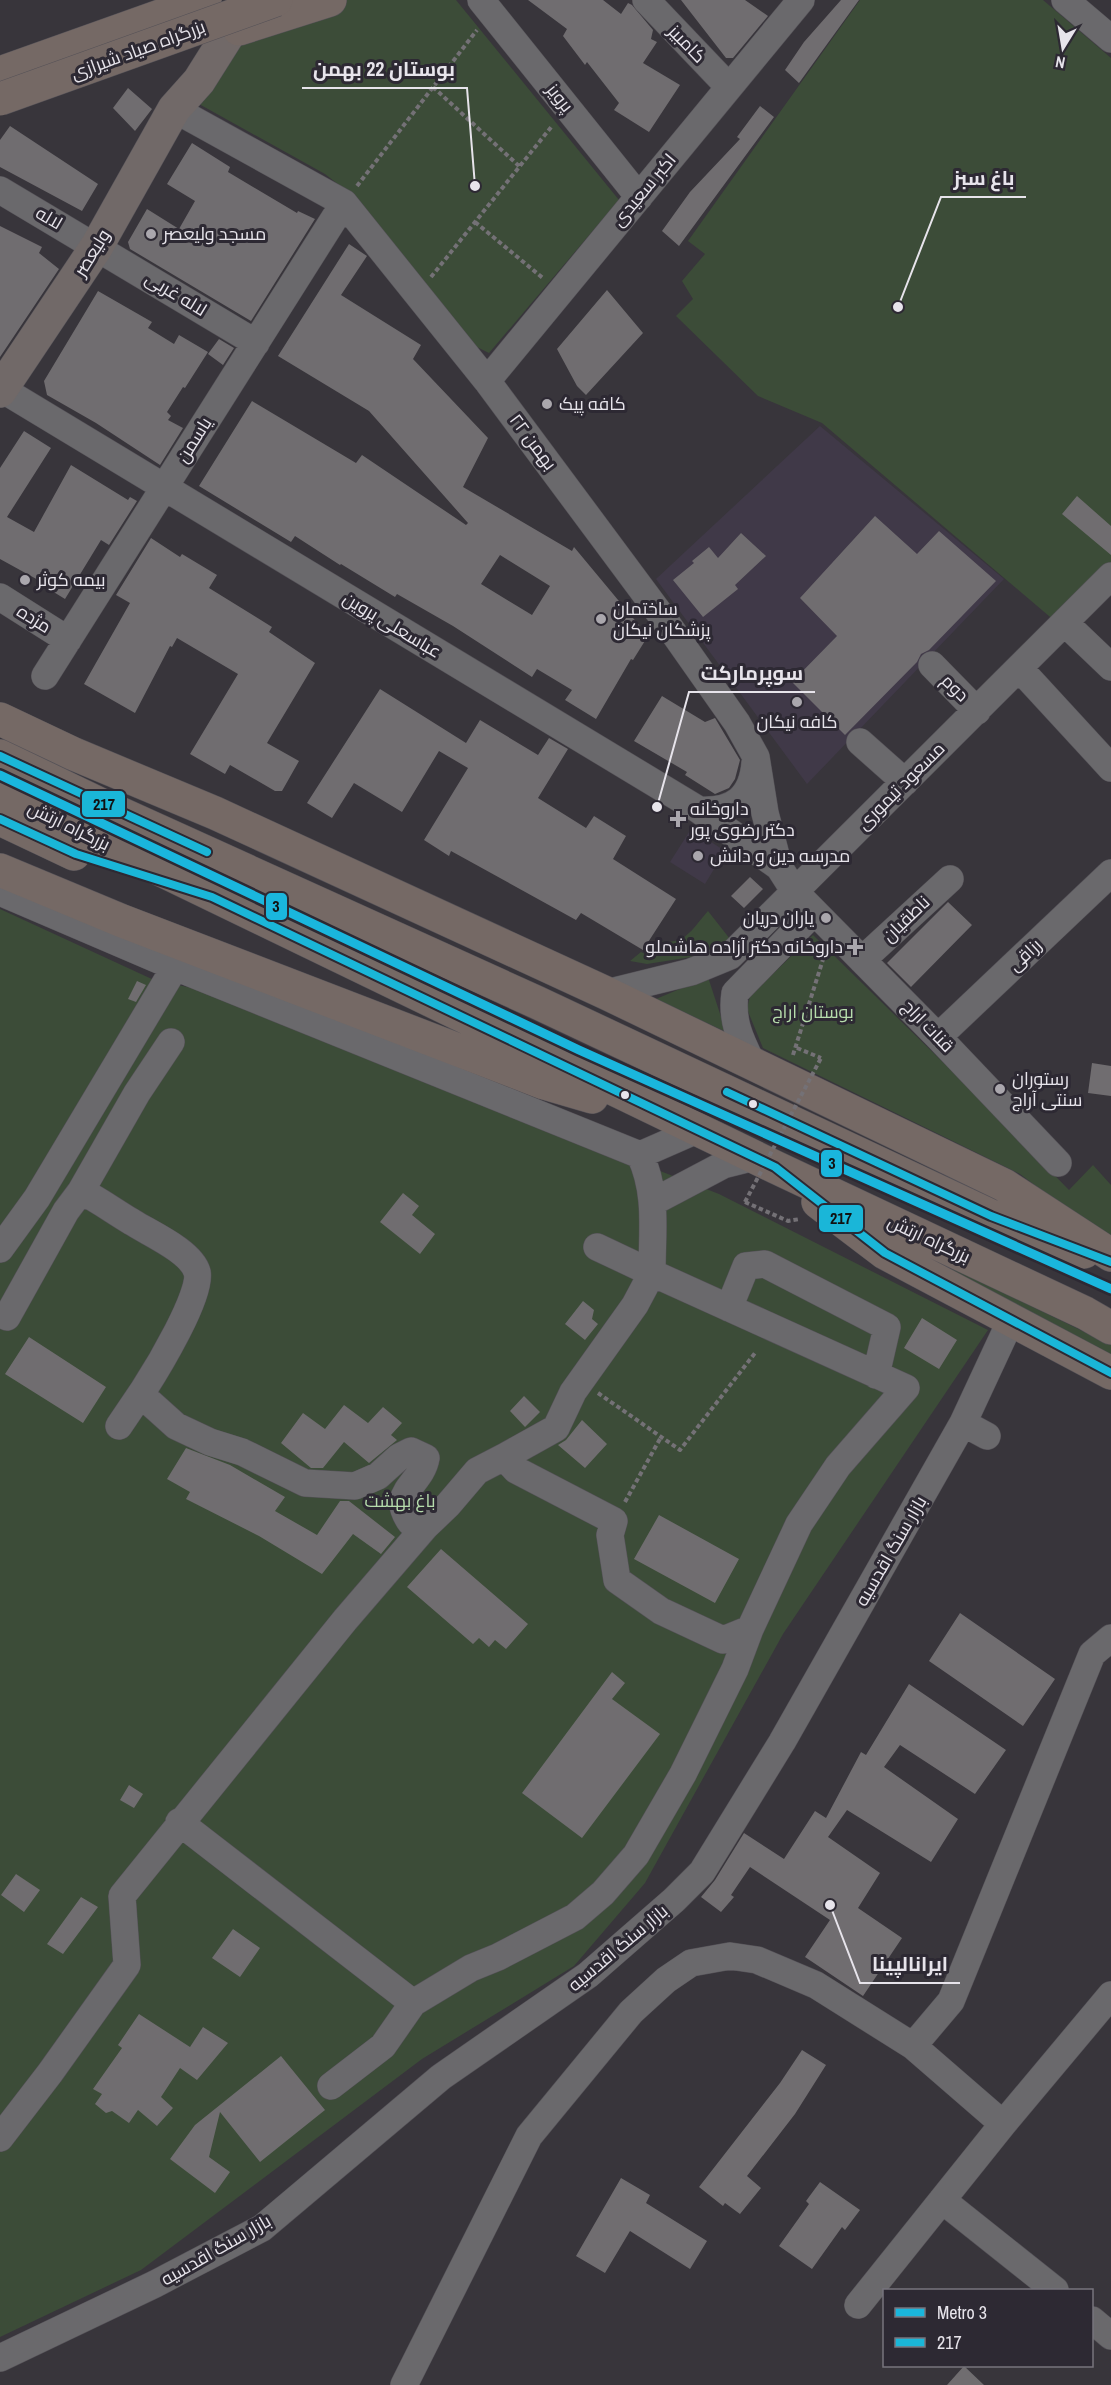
<svg xmlns="http://www.w3.org/2000/svg" width="1111" height="2385" font-family="'Archivo Narrow',Cairo,sans-serif">
<rect width="100%" height="100%" fill="#38353b"/>
<!-- built -->
<path fill="#403948" d="M820,426L1004,579L807,784L656,579Z
M691,829L725,851L705,884L670,862Z"/>
<!-- green -->
<path fill="#3c4c38" d="M333,0H456L619,200L489,353L475,346L357,199L325,174L199,104L247,29Z
M860,0H1043L1111,58V564L1056,622L822,423L758,396L676,316L693,299L682,281L705,254L688,241Z
M0,909L154,980L192,988L719,1194L988,1330L783,1634L645,1883L574,1966L422,2059L141,2270L0,2337Z
M708,911L730,939L717,953L647,964L630,961L641,952L647,955L660,941C686,945 692,929 708,911Z
M813,935L962,1081L1069,1190L1093,1165L1111,1185V1235L1077,1217L1020,1174L763,1048L747,1009L750,996Z
M708,977L726,1032L656,999Z
M870,1227L1111,1345V1363Z"/>
<!-- building -->
<path fill="#706d70" fill-rule="evenodd" d="M528,0H603L621,14L628,3L632,5L653,30L651,39L657,42L643,63L680,85L649,132L614,110L619,103L587,62L585,65L563,36L567,29Z
M681,0H745L768,16L733,58H726Z
M841,0H859L799,83L785,70L804,42Z
M128,88L152,109L135,131L113,108Z
M760,106L774,117L679,246L662,231L690,192L740,139L737,137Z
M10,126L98,184L82,211L0,167V140Z
M192,143L230,167L228,172L297,213L298,211L315,219L251,321L130,249L128,242L147,209L179,229L195,201L167,184Z
M0,226L42,247L39,253L59,269L0,357Z
M349,244L367,256L341,295L421,345L413,359L488,438L463,487L572,551L574,547L648,636L633,660L631,659L596,719L565,700L572,690L537,669L532,677L453,626L397,594L395,597L341,564L340,565L295,536L291,542L199,486L252,401L356,463L362,455L466,525L468,523L369,411L278,356ZM500,555L550,586L532,615L481,584Z
M607,290L643,333L586,395L577,386L557,349Z
M98,291L152,322L148,328L174,344L179,335L208,352L185,388L183,387L167,412L171,416L168,420L183,428L160,465L96,423L47,395L44,381Z
M219,339L234,348L223,365L208,354Z
M24,431L51,448L7,517L34,532L71,465L128,500L130,497L137,501L109,545L101,540L65,599L39,583L40,581L0,559V468Z
M1077,496L1111,526V555L1062,514Z
M875,516L917,554L939,531L996,581L929,650L921,654L917,662L845,735L792,682L837,636L800,598Z
M741,533L766,556L735,585L738,589L703,617L673,580L694,563L692,561L709,547L718,558Z
M151,538L180,557L182,554L217,575L209,588L272,627L269,632L315,663L267,743L299,761L282,791H275L230,765L225,774L190,754L238,674L177,638L172,647L170,646L135,713L84,684L130,603L116,595Z
M380,689L466,743L480,720L538,755L549,738L568,749L538,798L586,828L594,816L626,836L613,859L676,899L643,950L581,913L576,920L451,851L449,856L424,840L468,768L439,751L402,812L354,783L332,818L307,803Z
M662,696L705,722L715,718L740,760L735,779L729,788L715,794L685,775L687,772L634,741Z
M750,877L763,889L744,908L731,896Z
M948,902L972,925L911,987L887,963Z
M137,981L146,985L136,1002L128,999Z
M1092,1063L1111,1066V1096L1088,1093Z
M403,1193L419,1206L412,1215L435,1234L420,1254L380,1222Z
M583,1301L594,1310L592,1319L598,1324L585,1340L565,1324Z
M922,1318L957,1340L939,1369L904,1348Z
M29,1337L106,1387L83,1423L5,1374Z
M524,1396L540,1412L525,1427L510,1411Z
M344,1405L368,1423L383,1407L402,1423L391,1435L397,1440L369,1463L344,1442L323,1468H311L281,1443L303,1413L325,1429Z
M582,1420L607,1444L585,1468L558,1445L566,1440Z
M186,1448L230,1465L285,1497L275,1511L317,1535L340,1501H349L395,1537L381,1554L353,1534L322,1574L259,1536L186,1499L190,1492L167,1479Z
M659,1515L739,1559L715,1603L634,1559Z
M441,1549L528,1624L506,1649L495,1640L489,1647L479,1638L473,1644L407,1587Z
M960,1613L1055,1679L1023,1726L929,1661Z
M612,1672L625,1683L612,1699L660,1734L582,1838L522,1793Z
M909,1684L1006,1750L975,1794L900,1745L884,1767L958,1819L931,1862L847,1810L828,1837L880,1873L858,1908L902,1938L863,1996L805,1957L830,1920L750,1867L731,1895L734,1897L721,1912L701,1897L715,1880L744,1833L784,1859L815,1811L826,1818L861,1752L866,1755Z
M129,1785L143,1794L134,1808L120,1800Z
M16,1874L40,1890L24,1912L1,1895Z
M81,1897L98,1907L63,1954L47,1944Z
M233,1929L260,1948L240,1977L212,1958Z
M139,2014L190,2047L203,2027L228,2043L197,2080L180,2068L161,2097L173,2108L157,2126L138,2110L129,2123L112,2111L106,2113L95,2104L102,2094L93,2089L122,2048L118,2045Z
M802,2050L826,2065L795,2114L747,2176L761,2188L740,2214L725,2203L723,2206L699,2187L780,2083Z
M281,2056L325,2110L260,2162L220,2112L209,2157L230,2172L215,2193L170,2159L195,2125Z
M621,2178L650,2195L646,2203L707,2241L690,2269L630,2231L605,2273L576,2256Z
M820,2182L860,2210L845,2230L842,2227L812,2269L779,2246L809,2204L806,2201Z
M964,2366L984,2385H947Z"/>
<g fill="none" stroke-linecap="round" stroke-linejoin="round">
<!-- minor casing -->
<g stroke="#545157" stroke-width="28">
<path id="minor" d="M481,0L639,197
M646,0L729,87
M1065,0L1111,39
M174,109L344,203L487,381L666,622L737,723L756,757L765,813L779,867L795,892L938,1037L1058,1163
M0,190L256,343
M487,381L801,0
M0,388L699,810L779,867
M0,597L68,640
M1065,623L1111,667
M932,665L977,711
M1019,668L1111,768
M45,676L344,203
M860,742L905,782
M699,810C733,812 752,798 755,763
M0,892L175,967L640,1155L697,1130
M862,960L950,879
M606,993L691,972L730,956L1111,576
M938,1037L1111,873
M171,1042L137,1093L81,1191C99,1200 115,1212 132,1222C149,1233 191,1251 197,1272C203,1293 157,1369 144,1389L146,1399L176,1426L210,1442L242,1452L305,1483L355,1486L378,1476L399,1457L411,1451L426,1458C421,1486 388,1492 411,1523L425,1527L448,1505L477,1471L504,1457L516,1470L614,1521L610,1535L617,1580L661,1611L723,1640L750,1629L799,1524L838,1466L906,1388L652,1273C652,1232 658,1193 640,1155
M752,1063C740,1039 731,1020 735,993L814,912
M653,1202L723,1165L755,1157
M0,1249L37,1198L175,967
M729,1308L746,1266L765,1264L887,1327L876,1375
M7,1317L66,1211L81,1191
M963,1423L987,1436
M119,1426L144,1389
M504,1457L556,1428L573,1392L635,1305L652,1273L597,1247
M179,1822L413,2003
M913,2046L951,2001L1092,1654L1111,1638
M331,2086L383,2046L413,2003L471,1968L498,1957L575,1917L603,1893L636,1855L683,1774L735,1669L750,1629
M0,2138L50,2073L127,1965L122,1896L345,1620L425,1527
M942,2200L1055,2290
M858,2305L1003,2124L1111,1995
M1092,2320L1111,2336
M0,2358L155,2284L262,2228L441,2077L588,1975L674,1900L702,1872L782,1742L963,1423L1011,1320
M404,2385L529,2136L631,2012L666,1980L691,1963L730,1956L757,1960L816,1985L913,2046L1003,2124"/>
</g>
<!-- major casing -->
<g stroke="#545157" stroke-width="34">
<path id="major" d="M0,391L97,246L174,109L199,81L250,0"/>
</g>
<!-- highway casing -->
<g stroke="#545157" stroke-width="34">
<path id="highway" d="M239,29L330,0
M0,73L205,0
M0,719L74,754L215,813L606,993L1004,1185L1111,1255
M0,756L104,806L536,1002L991,1216L1084,1252
M0,792L775,1167L1085,1313L1111,1328
M0,819L74,854
M0,870L120,920L544,1083L592,1097
M818,1202L885,1253L1111,1373"/>
</g>
<!-- path -->
<path stroke="#747176" stroke-width="4" stroke-dasharray="4.5 3" stroke-linecap="butt" d="M433,87L519,166
M357,186L477,30
M475,222L544,279
M431,277L552,126
M797,1048L821,1058
M793,1055L825,953
M745,1202L788,1221L800,1219
M598,1393L680,1450L755,1353
M625,1502L661,1437"/>
<!-- minor -->
<use href="#minor" stroke="#6a696c" stroke-width="27"/>
<!-- major -->
<use href="#major" stroke="#716968" stroke-width="33"/>
<!-- highway -->
<use href="#highway" stroke="#756965" stroke-width="33"/>
<!-- highway-bridge casing -->
<g stroke="#545157" stroke-width="34" stroke-linecap="butt">
<path id="highway-bridge" d="M0,99L276,0"/>
</g>
<!-- path-bridge -->
<path stroke="#747176" stroke-width="4" stroke-dasharray="4.5 3" stroke-linecap="butt" d="M745,1202L821,1058"/>
<!-- highway-bridge -->
<use href="#highway-bridge" stroke="#756965" stroke-width="33"/>
<!-- bus-1 casing -->
<g stroke="#2d2933" stroke-width="12">
<path id="bus-1" d="M0,756L207,852
M0,819L76,854L212,897L775,1167L885,1253L1111,1373
M727,1092L991,1216L1111,1262"/>
</g>
<!-- bus-1 -->
<use href="#bus-1" stroke="#1ab6d8" stroke-width="8"/>
<!-- metro-1 casing -->
<g stroke="#2d2933" stroke-width="14">
<path id="metro-1" d="M0,775L579,1050L1111,1289"/>
</g>
<!-- metro-1 -->
<use href="#metro-1" stroke="#1ab6dd" stroke-width="9"/>
</g>
<!-- markers -->
<g fill="#aaa7ad" stroke="#2d2933" stroke-width="2">
<circle cx="151" cy="234" r="6"/>
<circle cx="547" cy="404" r="6"/>
<circle cx="25" cy="580" r="6"/>
<circle cx="601" cy="619" r="6"/>
<circle cx="797" cy="702" r="6"/>
<path d="M675 810h6v6h6v6h-6v6h-6v-6h-6v-6h6z"/>
<circle cx="698" cy="856" r="6"/>
<circle cx="826" cy="918" r="6"/>
<path d="M852 938h6v6h6v6h-6v6h-6v-6h-6v-6h6z"/>
<circle cx="1000" cy="1089" r="6"/>
</g>
<g fill="#e7e4eb" stroke="#2d2933" stroke-width="2">
<circle cx="625" cy="1095" r="5"/>
<circle cx="753" cy="1104" r="5"/>
</g>
<g text-anchor="middle" stroke-width="6" stroke-linejoin="round" paint-order="stroke">
<!-- street labels -->
<g font-size="18" fill="#e7e4eb" stroke="#2d2933">
<text transform="translate(687 44) rotate(46)" y="6">کامبیز</text>
<text transform="translate(138 50) rotate(-20)" y="6">بزرگراه صیاد شیرازی</text>
<text transform="translate(560 98) rotate(51)" y="6">پرویز</text>
<text transform="translate(644 190) rotate(-50)" y="6">اکبر سعیدی</text>
<text transform="translate(49 218) rotate(30)" y="6">لاله</text>
<text transform="translate(92 253) rotate(-58)" y="6">ولیعصر</text>
<text transform="translate(176 294) rotate(31)" y="6">لاله غربی</text>
<text transform="translate(194 440) rotate(-58)" y="6">یاسمن</text>
<text transform="translate(533 442) rotate(53)" y="6">۲۲ بهمن</text>
<text transform="translate(34 619) rotate(32)" y="6">مژده</text>
<text transform="translate(392 625) rotate(31)" y="6">عباسعلی پروین</text>
<text transform="translate(955 688) rotate(45)" y="6">دوم</text>
<text transform="translate(901 786) rotate(-45)" y="6">مسعود تیموری</text>
<text transform="translate(69 826) rotate(26)" y="6">بزرگراه ارتش</text>
<text transform="translate(906 919) rotate(-44)" y="6">ناطقیان</text>
<text transform="translate(1025 955) rotate(-43)" y="6">رزاقی</text>
<text transform="translate(928 1026) rotate(46)" y="6">قنات اراج</text>
<text transform="translate(929 1239) rotate(25)" y="6">بزرگراه ارتش</text>
<text transform="translate(891 1551) rotate(-60)" y="6">بازار سنگ اقدسیه</text>
<text transform="translate(618 1948) rotate(-40)" y="6">بازار سنگ اقدسیه</text>
<text transform="translate(216 2250) rotate(-30)" y="6">بازار سنگ اقدسیه</text>
</g>
<!-- poi labels -->
<g font-size="18" fill="#e7e4eb" stroke="#2d2933" text-anchor="start">
<text x="163" y="240">مسجد ولیعصر</text>
<text x="559" y="410">کافه پیک</text>
<text x="37" y="586">بیمه کوثر</text>
<text x="613" y="615">ساختمان<tspan x="613" dy="21">پزشکان نیکان</tspan></text>
<text x="797" y="728" text-anchor="middle">کافه نیکان</text>
<text x="690" y="815">داروخانه<tspan x="690" dy="21">دکتر رضوی پور</tspan></text>
<text x="710" y="862">مدرسه دین و دانش</text>
<text x="814" y="924" text-anchor="end">یاران دریان</text>
<text x="843" y="953" text-anchor="end">داروخانه دکتر آزاده هاشملو</text>
<text x="1012" y="1085">رستوران<tspan x="1012" dy="21">سنتی آراج</tspan></text>
</g>
<!-- park labels -->
<g font-size="18" fill="#b6ddac" stroke="#2d2933">
<text x="813" y="1018">بوستان اراج</text>
<text x="400" y="1507">باغ بهشت</text>
</g>
</g>
<!-- callouts -->
<path fill="none" stroke="#e7e4eb" stroke-width="2" d="M475 186L467 88H302M898 307L941 197H1026M657 807L689 692H815M830 1905L860 1983H960"/>
<g fill="#e7e4eb" stroke="#2d2933" stroke-width="2">
<circle cx="475" cy="186" r="6"/>
<circle cx="898" cy="307" r="6"/>
<circle cx="657" cy="807" r="6"/>
<circle cx="830" cy="1905" r="6"/>
</g>
<g font-size="20" text-anchor="middle" font-weight="bold" fill="#e7e4eb" stroke="#2d2933" stroke-width="6" stroke-linejoin="round" paint-order="stroke">
<text x="384" y="76">بوستان 22 بهمن</text>
<text x="984" y="185">باغ سبز</text>
<text x="752" y="680">سوپرمارکت</text>
<text x="910" y="1971">ایرانالپینا</text>
</g>
<g stroke="#2d2933" stroke-width="2">
<rect x="81" y="790" width="45" height="28" rx="6" fill="#1ab6d8"/>
<rect x="265" y="892" width="23" height="29" rx="6" fill="#1ab6dd"/>
<rect x="820" y="1149" width="23" height="29" rx="6" fill="#1ab6dd"/>
<rect x="818" y="1204" width="46" height="29" rx="6" fill="#1ab6d8"/>
</g>
<g font-size="16" text-anchor="middle" font-weight="bold" fill="#111">
<text x="104" y="810">217</text>
<text x="276" y="912">3</text>
<text x="832" y="1169">3</text>
<text x="841" y="1224">217</text>
</g>
<!-- legend -->
<rect x="883" y="2289" width="210" height="78" fill="#2d2933" stroke="#77747d" stroke-width="1.5"/>
<rect x="895" y="2308" width="30" height="9" fill="#1ab6dd" stroke="#77747d" stroke-width="1.5"/>
<text x="937" y="2319" font-size="18" fill="#e7e4eb">Metro 3</text>
<rect x="895" y="2338" width="30" height="9" fill="#1ab6d8" stroke="#77747d" stroke-width="1.5"/>
<text x="937" y="2349" font-size="18" fill="#e7e4eb">217</text>
<!-- north arrow -->
<g transform="translate(1063 48) rotate(191)" stroke="#2d2933" stroke-width="4.5" paint-order="stroke">
<path d="M0-4.5L10 22L0 15L-10 22Z" fill="#e7e4eb"/>
<text y="-9" font-size="16" font-weight="bold" text-anchor="middle" fill="#e7e4eb">N</text>
</g>
</svg>
